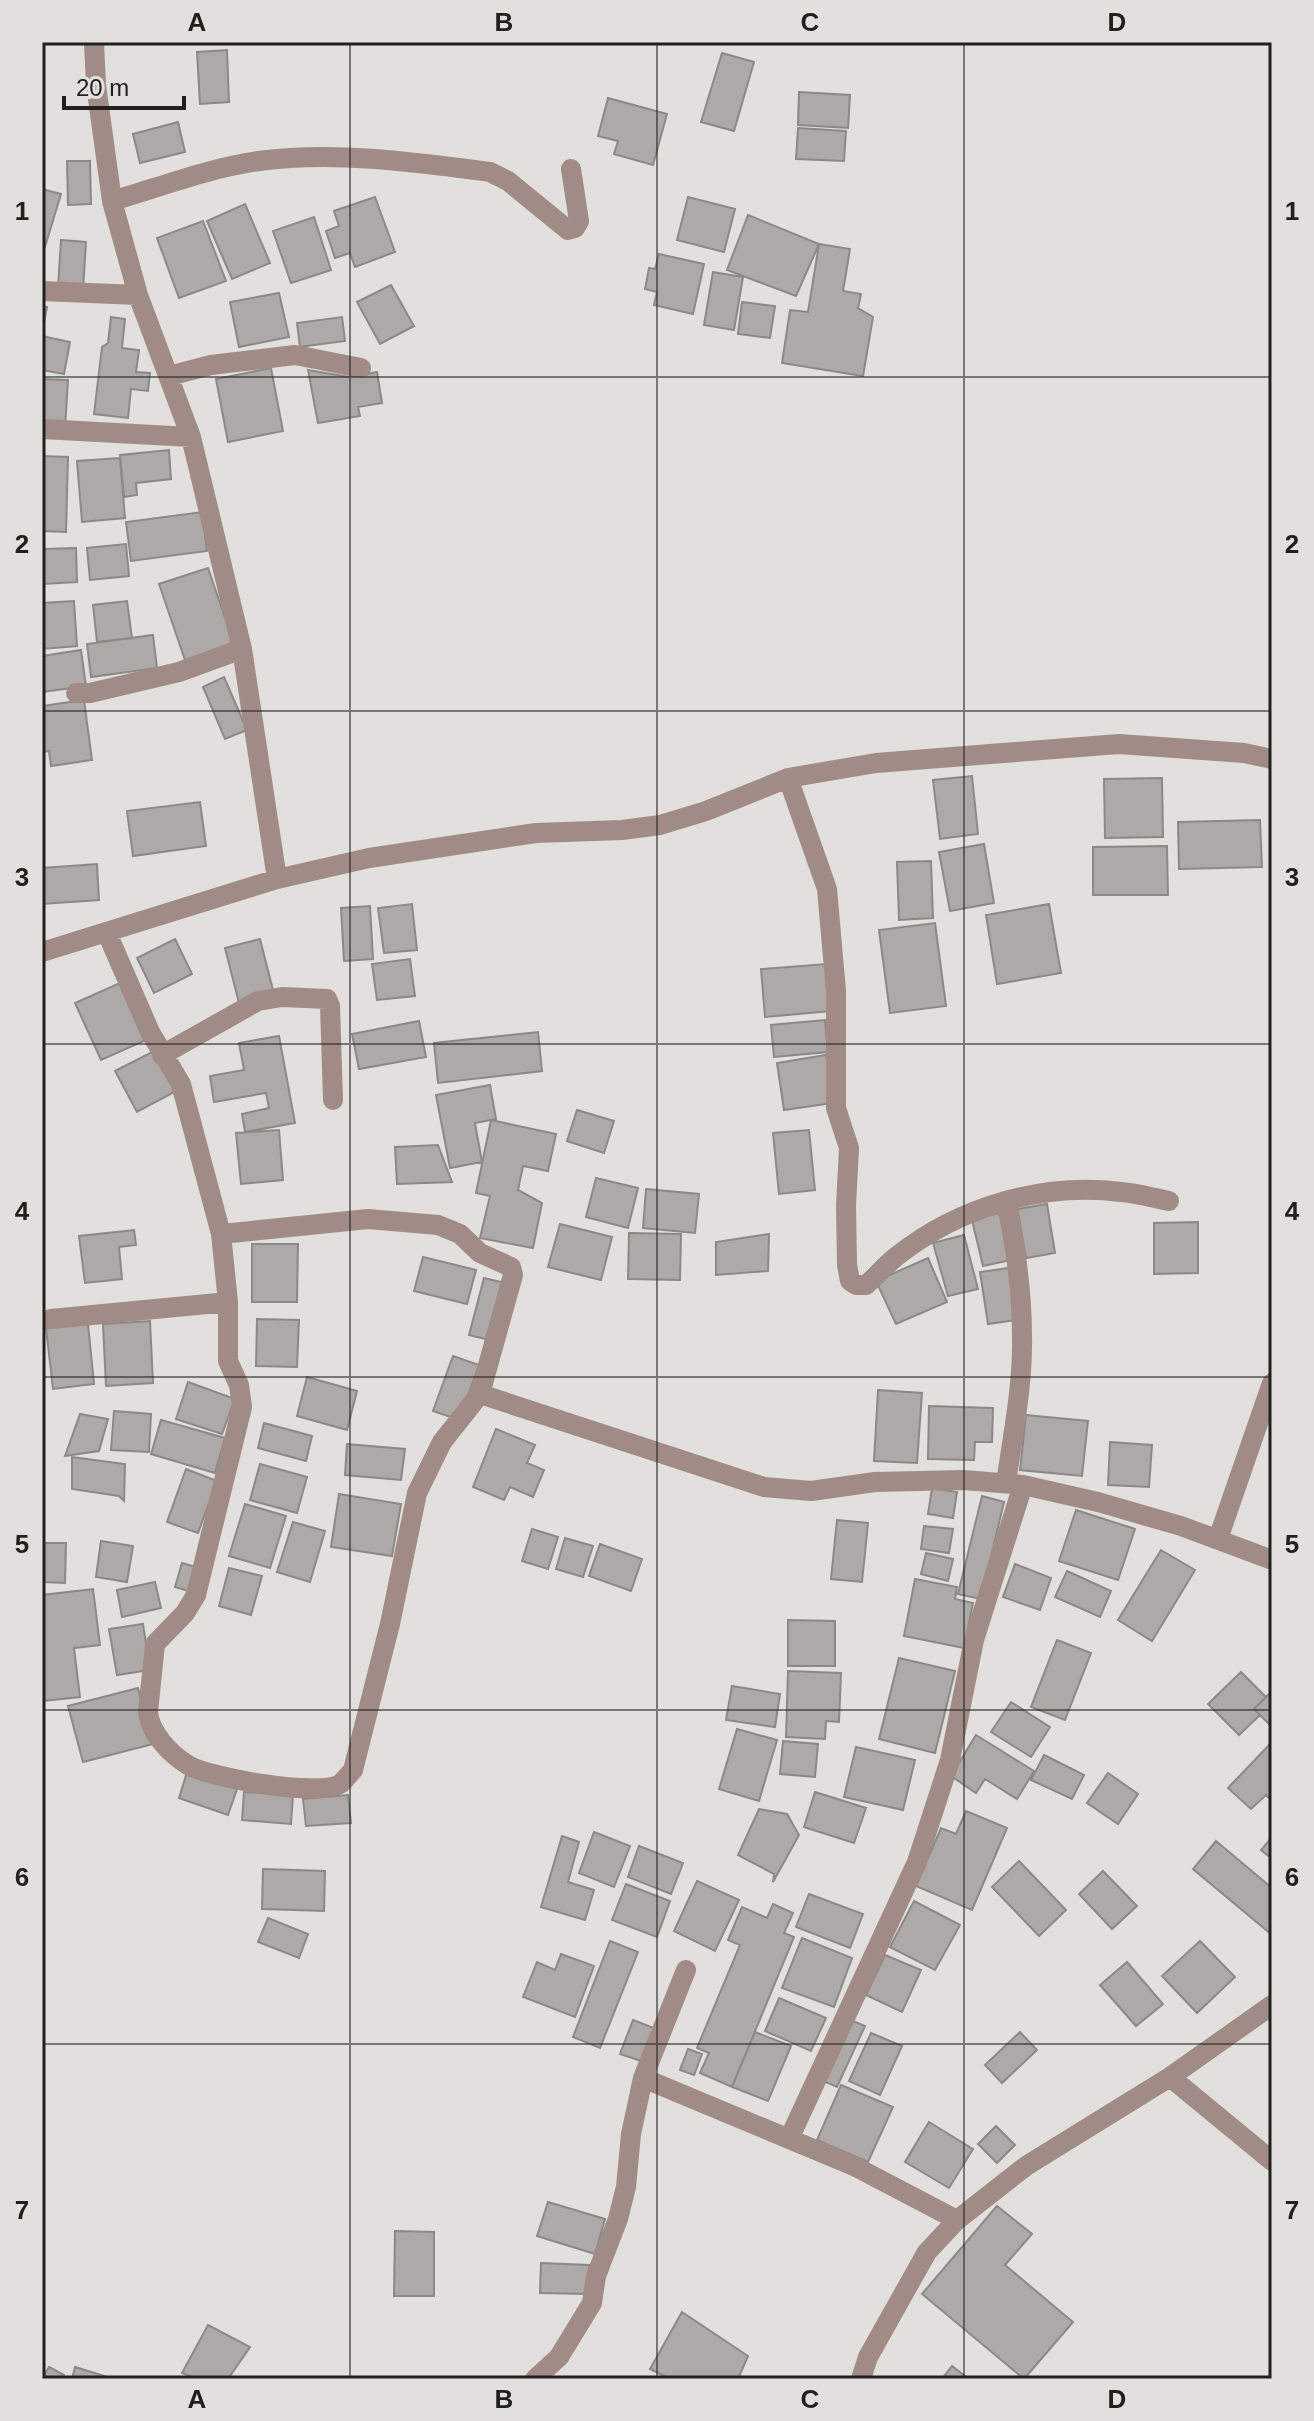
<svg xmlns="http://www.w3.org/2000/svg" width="1314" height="2421" font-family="Helvetica,sans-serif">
<rect width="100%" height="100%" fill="#e1e0dd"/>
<!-- building -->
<path fill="#aca9a7" stroke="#8b8987" stroke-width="2" d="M227,50L229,102L200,104L197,52Z
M722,53L754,62L734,131L701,122Z
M799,92L850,95L848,128L798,125Z
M608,98L667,114L653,165L614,154L618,141L598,136Z
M178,122L185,152L140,163L133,134Z
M798,128L846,131L844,161L796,159Z
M67,161H90L91,204L68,205Z
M42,189L61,194L45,247L42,246Z
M375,197L395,252L355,267L350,253L335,258L326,231L339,226L334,211Z
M688,197L735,209L724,252L677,240Z
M245,204L270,263L232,279L207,221Z
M748,215L819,244L796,296L727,270Z
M314,217L331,270L291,283L273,231Z
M203,221L226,281L179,298L157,238Z
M61,240L86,242L83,290L58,288Z
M819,244L850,249L843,291L861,294L858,308L873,317L863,376L782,363L790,310L808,312Z
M659,254L704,264L693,314L654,305L657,292L645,289L649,268L655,269Z
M713,272L743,277L734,330L704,325Z
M391,285L414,326L380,344L357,302Z
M279,293L289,337L239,347L230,302Z
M742,302L775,306L770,338L738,334Z
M42,306L47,307L42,333Z
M111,317L125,319L122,348L139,350L136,372L150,373L148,391L131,389L128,418L94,414L102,347L108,343Z
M342,317L345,341L300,347L297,323Z
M42,336L70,342L64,374L42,370Z
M271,368L283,431L228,442L216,379Z
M308,370L349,377L377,372L382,403L358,407L360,416L318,423Z
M42,379L68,380L65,429L42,428Z
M169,450L171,479L136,483L137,495L124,497L120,455Z
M42,456L68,457L66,532L42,531Z
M120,458L125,518L82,522L77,461Z
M202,512L207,551L131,561L126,522Z
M126,544L129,576L90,580L87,548Z
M76,548L77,582L42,584V549Z
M208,568L235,647L186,663L159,584Z
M74,601L77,646L42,649V603Z
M127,601L132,638L97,642L93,605Z
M153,635L157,668L91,677L87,644Z
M81,650L86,686L42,692V656Z
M224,677L247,730L225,739L203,687Z
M84,700L92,760L51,766L49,751L42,752V706Z
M972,776L978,834L940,839L933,780Z
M1162,778L1163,837L1105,838L1104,779Z
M200,802L206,846L133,856L127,811Z
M1260,820L1262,867L1179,869L1178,822Z
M984,844L994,903L950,911L939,852Z
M1167,846L1168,895H1093V847Z
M931,861L933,918L899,920L897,862Z
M97,864L99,900L42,904V868Z
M412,904L417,950L384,953L378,908Z
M1049,904L1061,973L997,984L986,915Z
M370,906L373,959L344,961L341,908Z
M935,923L946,1006L890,1013L879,930Z
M175,939L192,974L154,993L137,958Z
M260,939L274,994L239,1003L225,948Z
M410,959L415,996L377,1000L372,964Z
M827,964L831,1011L765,1017L761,969Z
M120,983L146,1040L101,1060L75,1003Z
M825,1020L828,1052L774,1057L771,1025Z
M419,1021L426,1057L359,1069L352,1034Z
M538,1032L542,1071L438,1083L434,1043Z
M279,1036L295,1123L245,1132L242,1114L269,1108L266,1093L214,1102L210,1076L244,1070L239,1043Z
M154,1051L176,1091L137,1112L115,1071Z
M826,1055L833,1103L784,1110L777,1063Z
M490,1085L496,1119L475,1123L482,1162L450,1168L436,1095Z
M577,1110L614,1121L604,1153L567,1141Z
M491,1120L556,1134L548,1171L523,1166L518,1190L542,1203L533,1248L480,1238L490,1196L476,1193Z
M279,1130L283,1180L241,1184L236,1133Z
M809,1130L815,1190L779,1194L773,1133Z
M438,1145L452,1182L397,1184L395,1147Z
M596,1178L638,1188L628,1228L586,1217Z
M646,1189L699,1194L695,1233L643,1228Z
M1047,1204L1055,1253L1026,1258L1017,1209Z
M999,1213L1011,1260L983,1266L972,1220Z
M1198,1222V1273L1154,1274V1223Z
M560,1224L612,1237L601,1280L548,1267Z
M134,1230L136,1245L119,1247L122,1279L85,1283L79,1236Z
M629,1233L681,1234L680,1280L628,1279Z
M769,1234L768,1271L716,1275V1242Z
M964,1235L978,1289L948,1296L933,1243Z
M252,1244H298L297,1302H252Z
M423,1257L476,1270L467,1304L414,1291Z
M928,1258L947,1302L896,1324L876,1281Z
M1009,1268L1016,1320L988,1324L980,1272Z
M484,1278L505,1283L490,1340L469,1335Z
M257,1319L299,1320L297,1367L256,1366Z
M150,1321L153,1383L106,1386L103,1324Z
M88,1324L94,1384L53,1389L46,1328Z
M453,1356L479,1365L459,1420L433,1411Z
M307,1377L357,1391L347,1430L297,1416Z
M188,1382L235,1399L222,1434L176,1419Z
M878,1390L922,1393L917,1463L874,1461Z
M929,1406L993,1408L992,1442H975L974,1460L928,1459Z
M114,1411L151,1414L149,1452L111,1450Z
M80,1414L108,1419L99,1451L65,1456Z
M1026,1415L1088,1421L1082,1476L1020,1470Z
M161,1420L225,1438L215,1473L151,1454Z
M264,1423L312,1436L306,1461L258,1448Z
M496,1429L535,1445L527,1463L544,1470L533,1497L510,1487L504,1500L473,1487Z
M1110,1442L1152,1445L1149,1487L1108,1485Z
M347,1444L405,1449L401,1480L345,1475Z
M72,1457L125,1464L124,1501L119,1496L72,1489Z
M260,1464L307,1477L297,1513L250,1500Z
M186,1469L217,1481L198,1533L167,1522Z
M932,1488L957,1492L953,1518L928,1514Z
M339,1494L401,1504L392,1556L331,1547Z
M982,1496L1004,1502L981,1599L958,1594Z
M245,1504L286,1516L270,1568L229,1556Z
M1076,1510L1135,1529L1118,1580L1059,1561Z
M837,1520L868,1523L862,1582L831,1579Z
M293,1522L325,1531L310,1582L277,1572Z
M924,1526L953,1529L949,1553L921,1549Z
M532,1529L558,1537L548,1569L522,1561Z
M565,1538L593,1546L583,1577L556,1569Z
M101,1541L133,1546L127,1582L96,1577Z
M42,1543H66L65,1583L42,1582Z
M600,1544L642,1559L631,1591L589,1576Z
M1161,1550L1195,1570L1152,1641L1118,1620Z
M926,1553L953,1559L948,1581L921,1574Z
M182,1563L199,1568L192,1592L175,1587Z
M1015,1564L1051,1578L1040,1610L1003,1597Z
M229,1568L262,1576L251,1615L219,1606Z
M1067,1571L1111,1591L1100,1617L1055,1597Z
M915,1579L957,1587L955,1599L973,1603L964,1648L904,1636Z
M155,1582L161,1608L122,1617L117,1590Z
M93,1589L100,1645L74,1648L80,1697L44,1701L42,1595Z
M788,1620L835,1621V1666H788Z
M143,1624L150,1670L117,1675L109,1629Z
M1057,1640L1091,1653L1065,1720L1031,1707Z
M899,1658L955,1671L935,1753L879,1739Z
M788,1671L841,1673L839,1722L826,1721L825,1739L786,1737Z
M1241,1672L1266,1697L1254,1709L1260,1715L1239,1735L1208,1704Z
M732,1686L780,1694L775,1727L726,1720Z
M138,1688L153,1744L83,1762L68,1706Z
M1272,1691V1727L1254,1709Z
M1011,1702L1050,1727L1031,1757L991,1732Z
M737,1729L777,1740L759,1801L719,1789Z
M976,1735L1034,1771L1017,1799L985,1779L976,1793L951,1776Z
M783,1741L818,1744L815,1777L780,1774Z
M1272,1742V1801L1266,1795L1251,1809L1228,1788Z
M856,1747L915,1760L903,1810L844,1797Z
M1044,1755L1084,1775L1072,1799L1031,1780Z
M187,1772L237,1789L228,1815L179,1798Z
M1108,1773L1138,1794L1118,1824L1087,1803Z
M244,1792L293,1795L291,1824L242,1820Z
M815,1792L866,1808L854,1843L804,1827Z
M348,1795L351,1823L306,1826L303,1799Z
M759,1809L787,1814L799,1835L773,1882L774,1874L738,1855Z
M966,1811L1007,1828L972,1910L916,1886L941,1828L956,1834Z
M594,1832L630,1846L614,1887L579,1873Z
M562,1836L579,1842L568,1882L594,1890L585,1920L541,1907Z
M1272,1837V1859L1261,1850Z
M1216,1841L1272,1888V1935L1193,1869Z
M639,1846L683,1863L671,1894L628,1877Z
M1019,1861L1066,1910L1039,1936L992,1887Z
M263,1869L325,1871L324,1911L262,1909Z
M1103,1871L1137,1906L1112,1929L1079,1894Z
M697,1881L739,1900L715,1951L674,1931Z
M626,1884L670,1901L657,1937L612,1920Z
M809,1894L863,1914L850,1948L796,1927Z
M914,1901L960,1925L935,1970L890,1947Z
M773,1904L793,1913L784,1933L794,1937L732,2087L700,2073L709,2053L697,2048L740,1945L728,1940L742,1907L767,1918Z
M268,1918L308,1934L299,1958L258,1942Z
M802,1938L852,1958L834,2007L782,1988Z
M610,1941L638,1952L600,2048L573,2037Z
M1200,1941L1235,1977L1197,2013L1162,1976Z
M561,1954L594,1966L575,2017L523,1997L537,1962L555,1970Z
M885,1955L921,1970L902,2012L866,1995Z
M1127,1962L1163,2004L1136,2026L1100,1985Z
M779,1998L826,2018L811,2051L765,2031Z
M848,2019L865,2026L837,2087L821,2080Z
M633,2020L654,2028L641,2061L620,2054Z
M755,2032L791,2046L768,2101L732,2087Z
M1020,2032L1037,2050L1002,2083L985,2065Z
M871,2033L902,2046L880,2095L849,2081Z
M688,2049L702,2054L694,2075L680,2070Z
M841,2085L893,2107L868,2162L817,2140Z
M929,2122L973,2149L949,2188L905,2162Z
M996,2126L1015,2145L997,2163L978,2144Z
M548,2202L605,2219L595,2254L537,2236Z
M997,2206L1032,2234L1005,2265L1073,2322L1024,2379L922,2294Z
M395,2231L434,2232V2296H394Z
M541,2263L589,2265L588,2294L540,2293Z
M682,2312L748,2356L738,2379H670L650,2369Z
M208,2325L250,2347L228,2379H198L182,2373Z
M952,2366L969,2379H942Z
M49,2367L64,2375L63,2379H42Z
M75,2367L114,2379H72Z"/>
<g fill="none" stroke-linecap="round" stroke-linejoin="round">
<!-- minor -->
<path stroke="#a18b86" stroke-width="20" d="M94,42L96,85L112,201L138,295L191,437L242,649L277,879
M112,201C160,187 209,168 259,161C335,151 414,162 490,172L508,181L568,230L575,228L579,221L571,169
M42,291L138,295
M169,376L211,365L295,355L361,368
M42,429L191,437
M76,693H90L179,672L242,649
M788,778L827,889L836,991V1108L849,1148L846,1205L847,1265L850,1281L856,1285H866C877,1276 885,1265 897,1256C959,1207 1042,1182 1121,1192C1137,1193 1153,1198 1169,1201
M107,933L150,1032L181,1084L221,1234L228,1302V1361L239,1385L242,1407L196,1595L185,1613L155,1644L148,1712C150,1733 170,1754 188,1765C210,1778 318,1797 340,1784C344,1781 349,1774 353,1770L390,1624L417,1493L442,1442L480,1394
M42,952L277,879L369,858L536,833L622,830L660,825L706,811L788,778L876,763L1119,744L1244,753L1272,759
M162,1055L258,1001L282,997L327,999L330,1006L333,1100
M221,1234L368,1219L438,1225L460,1234L480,1253L511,1267L513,1275L480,1394L764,1487L811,1491L875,1482L964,1480L1023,1485L1098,1502L1181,1526L1272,1560
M51,1319L228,1302
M1006,1483C1013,1434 1023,1385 1022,1336C1022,1290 1015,1246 1007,1201
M1218,1539L1272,1383
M1170,2077L1272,2161
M643,2078L854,2166L957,2220
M789,2139L917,1862L950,1760L974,1640L1023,1485
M535,2379L559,2357L592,2303L596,2276L618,2219L626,2187L631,2134L643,2078L686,1970
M861,2379L868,2357L927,2252L957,2220L1026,2166L1170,2077L1272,2005"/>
</g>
<!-- grid -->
<path fill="none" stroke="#20201f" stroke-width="2" stroke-opacity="0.55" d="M350,42V2379M657,42V2379M964,42V2379M42,377H1272M42,711H1272M42,1044H1272M42,1377H1272M42,1710H1272M42,2044H1272"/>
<!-- border -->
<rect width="1314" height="2421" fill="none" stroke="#e1e0dd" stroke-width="88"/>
<!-- scale -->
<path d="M64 96v12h120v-12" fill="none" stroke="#20201f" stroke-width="4"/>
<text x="76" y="96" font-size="24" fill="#20201f" stroke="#e1e0dd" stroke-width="6" paint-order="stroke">20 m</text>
<rect x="44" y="44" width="1226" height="2333" fill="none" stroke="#20201f" stroke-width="3"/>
<g font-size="26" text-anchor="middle" font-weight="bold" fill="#20201f">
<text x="197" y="31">A</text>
<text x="504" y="31">B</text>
<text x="810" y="31">C</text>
<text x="1117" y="31">D</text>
<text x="22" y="220">1</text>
<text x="1292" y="220">1</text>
<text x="22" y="553">2</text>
<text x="1292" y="553">2</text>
<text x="22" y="886">3</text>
<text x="1292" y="886">3</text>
<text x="22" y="1220">4</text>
<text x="1292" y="1220">4</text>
<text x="22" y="1553">5</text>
<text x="1292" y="1553">5</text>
<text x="22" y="1886">6</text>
<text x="1292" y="1886">6</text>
<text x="22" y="2219">7</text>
<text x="1292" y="2219">7</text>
<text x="197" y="2408">A</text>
<text x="504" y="2408">B</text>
<text x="810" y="2408">C</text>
<text x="1117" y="2408">D</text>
</g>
</svg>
